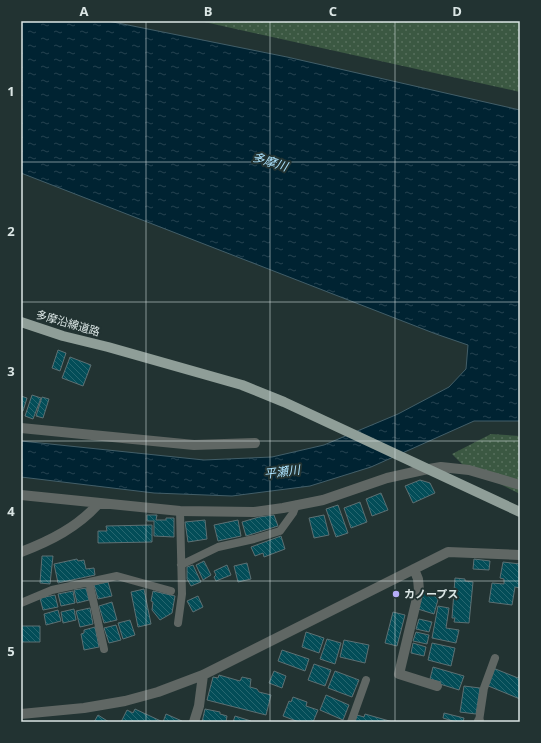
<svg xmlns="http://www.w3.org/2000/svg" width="541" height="743" font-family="'Open Sans','Noto Sans JP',sans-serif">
<defs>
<pattern id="grass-dots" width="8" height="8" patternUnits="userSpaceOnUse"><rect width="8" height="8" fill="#3b5842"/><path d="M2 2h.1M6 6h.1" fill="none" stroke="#57705d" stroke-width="1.8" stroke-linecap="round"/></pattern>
<pattern id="water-ripples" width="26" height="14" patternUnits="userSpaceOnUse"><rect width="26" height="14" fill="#002332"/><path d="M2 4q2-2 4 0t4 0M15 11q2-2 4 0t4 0" fill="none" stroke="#254350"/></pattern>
<pattern id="building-back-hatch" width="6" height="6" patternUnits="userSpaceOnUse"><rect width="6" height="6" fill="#034d58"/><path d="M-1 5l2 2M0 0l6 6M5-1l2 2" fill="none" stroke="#276770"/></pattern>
</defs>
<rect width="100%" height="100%" fill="#223332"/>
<!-- grass -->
<path fill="url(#grass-dots)" d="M200,21H520V92Z
M491,434L520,436V494L463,465L452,454Z"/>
<!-- water -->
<path fill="url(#water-ripples)" stroke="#425e68" d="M21,21H108L287,57L520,110V421H474L371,467L310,486L232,496L154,493L21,477V441L204,460L272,457L324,445L398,414L449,387L466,369L468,345L436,334L21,173Z"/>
<!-- building -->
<path fill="url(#building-back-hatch)" stroke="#5d7073" d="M58,350L66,353L60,371L52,368Z
M70,357L91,365L83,386L62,378Z
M32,395L41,398L33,419L25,416Z
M21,396L27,398L23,411H21Z
M42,397L49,399L43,418L36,416Z
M420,480L430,483L435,493L413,503L405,486Z
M381,493L388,510L372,516L366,499Z
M360,502L367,522L351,528L344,508Z
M338,505L348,533L336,537L326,509Z
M147,515H157L156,520H166V518H174V537L154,536V521H147Z
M274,515L278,526L246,536L242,522L259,517Z
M324,515L329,535L314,538L309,518Z
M205,520L207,539L188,542L185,522Z
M238,520L241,536L218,541L214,525Z
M152,525V542L98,543V531H107L106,526Z
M281,536L285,549L264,557L263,553L255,556L251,547Z
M42,556H53L50,584L40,583Z
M77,559L78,561L84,560L86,569L94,568L95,575L58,583L54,564Z
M474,559L490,561L489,570L473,569Z
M204,561L211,575L203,580L196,565Z
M503,562L520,564V588L515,587L512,605L489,602L492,583L504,584V579L500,578Z
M247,563L251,579L238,582L234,566Z
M193,565L201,582L191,586L187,579V567Z
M227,565L231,575L216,581L214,577L216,575L214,571Z
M455,578L465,579V581L473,582L469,623L454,622L455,618H452Z
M108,582L112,596L98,599L94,585Z
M86,588L89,600L77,603L74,590Z
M144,589L151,624L138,627L131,592Z
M73,591L75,603L61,606L58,594Z
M153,591L175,596L172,613L160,620L152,610L153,602L151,601Z
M423,591L439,596L434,614L418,609Z
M55,595L58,607L43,610L40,598Z
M198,596L203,607L193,612L187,601Z
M112,602L117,620L104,623L99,606Z
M438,606L449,608L446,628L459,630L456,643L432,638Z
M90,608L93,624L80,627L76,611Z
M74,609L76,620L63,623L61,612Z
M58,610L61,621L46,625L44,614Z
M393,612L405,615L397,646L385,643Z
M419,619L432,622L429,632L416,629Z
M130,620L135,635L123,639L118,623Z
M116,625L121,640L109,643L104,628Z
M21,626H40V642H21Z
M95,627L99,647L84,650L81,634L84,633V630Z
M306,632L324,638L319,653L302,647Z
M416,632L429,635L427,644L413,641Z
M327,639L341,643L335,664L320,659Z
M344,640L369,645L365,663L340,657Z
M413,643L426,647L424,656L411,653Z
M432,643L455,648L451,666L428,660Z
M282,650L309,659L305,671L278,661Z
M314,664L331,670L325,686L308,680Z
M433,667L464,676L459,690L440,684L441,682L430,679Z
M493,668L518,678L520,673V699L486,685Z
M274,671L286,676L282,688L269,683Z
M335,671L359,680L352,697L328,688Z
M219,675L240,681L242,677L251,679L250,687L257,689L259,692L271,695L266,715L207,700L213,677L218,678Z
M464,686L480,688L476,714L460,712Z
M326,695L349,705L343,720L320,710Z
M293,697L307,702L306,706L318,710L313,722H299L283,716L289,701L291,702Z
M135,709L163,722L166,714L182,721V722H121L127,710L133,713Z
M205,709L220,712V714L227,716L226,722H202Z
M444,713L464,718L463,722H456L443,718Z
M365,714L393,722H355L357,715L364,717Z
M98,715L109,722H94Z
M235,716L251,721L250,722H233Z"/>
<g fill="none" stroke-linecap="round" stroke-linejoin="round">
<!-- lane -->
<path stroke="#606764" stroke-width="8" d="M181,565L218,547L254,539L280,531L293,513L296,505
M89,582L104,649
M21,603L52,590L117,576L171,591
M178,623L182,594L180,511
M479,721L484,688L495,658
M351,722L366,680"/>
<!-- street -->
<path stroke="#606764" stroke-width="10" d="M21,428L194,445L255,443
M21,495L180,511L254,512L283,508L323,500L387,478L423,470L441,467L469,470L520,485
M21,552C50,541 78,527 99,503
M414,569L418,579L419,590L399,674L437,686
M21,714L84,708L125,701L158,692L203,675L448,552L520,555
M194,722L199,706L203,675
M479,722V721"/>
<!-- primary -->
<path stroke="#8f9e98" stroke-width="10" d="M21,322L63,336L108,347L242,385L284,402L520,512"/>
</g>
<!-- grid -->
<path fill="none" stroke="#dbe6e5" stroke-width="1" stroke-opacity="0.55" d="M146,21V722M270,21V722M395,21V722M21,162H520M21,302H520M21,441H520M21,581H520"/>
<!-- markers -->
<circle fill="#b5acf8" stroke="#223332" stroke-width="1.5" cx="396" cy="594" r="4"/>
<g text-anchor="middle" stroke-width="4" stroke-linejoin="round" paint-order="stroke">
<!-- street labels -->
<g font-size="11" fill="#dbe6e5" stroke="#223332">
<text transform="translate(68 323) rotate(16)" y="4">多摩沿線道路</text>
</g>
<!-- poi labels -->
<g font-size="11" font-weight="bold" fill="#dbe6e5" stroke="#223332" text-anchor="start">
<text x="404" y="598">カノープス</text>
</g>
<!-- water labels -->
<g font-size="12" font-style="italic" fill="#ace2fd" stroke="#223332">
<text transform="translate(270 162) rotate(17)" y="4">多摩川</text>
<text transform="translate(282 472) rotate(-7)" y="4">平瀬川</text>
</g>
</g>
<!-- border -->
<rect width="541" height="743" fill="none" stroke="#223332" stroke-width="44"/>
<rect x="22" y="22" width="497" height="699" fill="none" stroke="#dbe6e5" stroke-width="1.5"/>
<g font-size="13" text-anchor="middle" font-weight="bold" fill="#dbe6e5">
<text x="84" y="16">A</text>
<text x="208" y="16">B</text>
<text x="333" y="16">C</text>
<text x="457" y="16">D</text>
<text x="11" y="96">1</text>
<text x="11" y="236">2</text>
<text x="11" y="376">3</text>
<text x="11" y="516">4</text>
<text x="11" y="656">5</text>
</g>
</svg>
